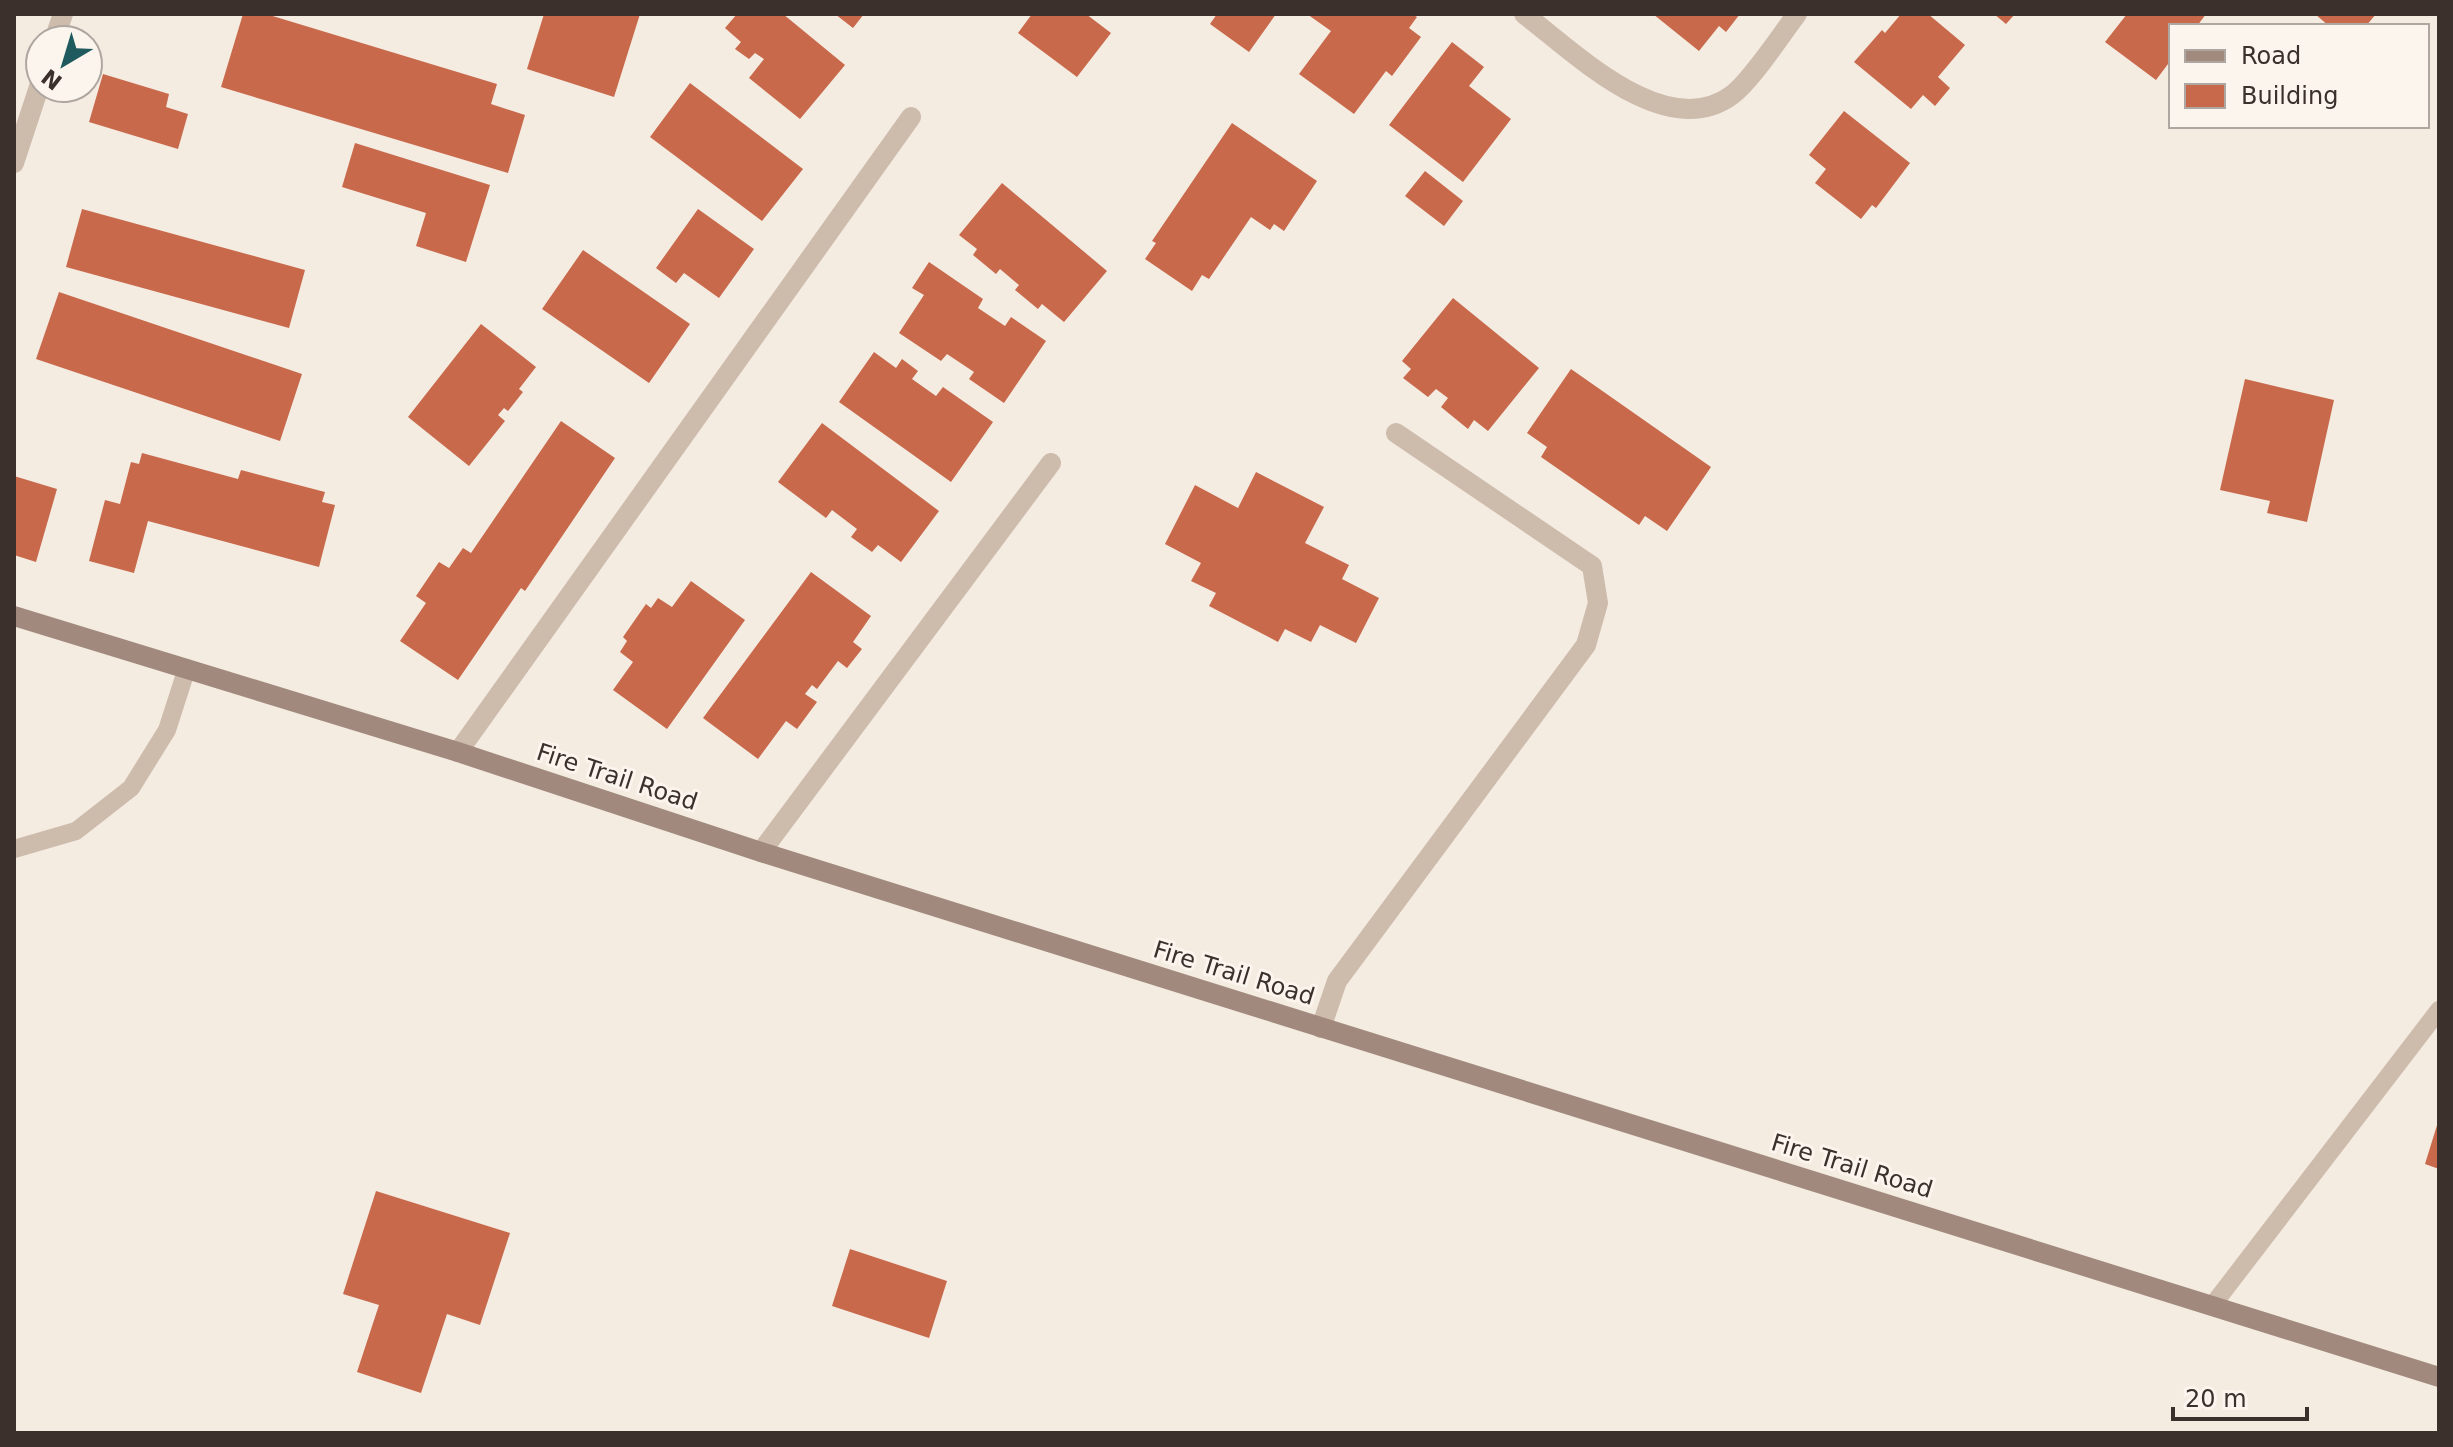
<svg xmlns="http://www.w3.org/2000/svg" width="2453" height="1447" font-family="'DejaVu Sans',sans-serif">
<rect width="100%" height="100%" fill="#f4ebe1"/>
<!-- building -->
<path fill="#c8694b" d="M243,14H266L497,84L491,104L525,115L508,173L221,87Z
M544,14H640L614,97L527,69Z
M737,14H783L845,65L800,119L749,78L764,59L755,53L749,59L735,49L741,42L725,28Z
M835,14H864L853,28Z
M1032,14H1086L1111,33L1077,77L1018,33Z
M1217,14H1276L1249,52L1210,24Z
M1307,14H1412L1417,17L1409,28L1421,37L1392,76L1386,71L1354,114L1299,74L1331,31Z
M1653,14H1740L1726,32L1719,26L1699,51Z
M1901,14H1928L1965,45L1938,77L1950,88L1935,106L1923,95L1911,109L1854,62L1882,30L1885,33Z
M1994,14H2015L2006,24Z
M2127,14H2206L2197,26H2171V60L2156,80L2105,42Z
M2315,14H2376L2366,26H2329Z
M1452,42L1484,67L1469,86L1511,119L1463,182L1389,125Z
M103,74L169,94L166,107L188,114L178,149L89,122Z
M690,83L803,169L762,221L650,137Z
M1844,111L1910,163L1876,208L1872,205L1861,219L1815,183L1826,169L1809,155Z
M1232,123L1317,181L1284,231L1274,224L1270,230L1251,217L1209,279L1202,275L1192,291L1145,259L1156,243L1152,241Z
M355,143L490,185L466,262L416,246L426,213L342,187Z
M1425,171L1463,201L1444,226L1405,196Z
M1002,183L1107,271L1064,322L1042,304L1038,309L1015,290L1019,285L1000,269L996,274L973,255L977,249L959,235Z
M82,209L305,270L289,328L66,267Z
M698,209L754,249L719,298L684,273L676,283L656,268Z
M583,250L690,324L649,383L542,309Z
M929,262L983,299L978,308L1005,326L1011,317L1046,341L1004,403L969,379L974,372L947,354L941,361L899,333L924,295L912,288Z
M59,292L302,374L280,441L36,359Z
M1453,298L1539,368L1488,431L1474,420L1468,429L1441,407L1448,398L1436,389L1428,397L1403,378L1411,369L1402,361Z
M481,324L536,367L519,389L523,392L508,411L504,408L498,415L505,421L469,466L408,417Z
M874,352L896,368L902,359L918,371L912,379L936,396L943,387L993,422L951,482L839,402Z
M1571,369L1711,467L1667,531L1645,516L1639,525L1541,457L1547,447L1527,433Z
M2245,379L2334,400L2307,522L2267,513L2270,501L2220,490Z
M561,421L615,458L525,591L521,588L458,680L400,641L426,603L416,596L439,562L449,568L463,548L471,553Z
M822,423L939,511L901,562L878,545L872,552L851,537L857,529L832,510L826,518L778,482Z
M142,453L238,479L241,470L325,492L322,502L335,505L319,567L148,521L134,573L89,561L105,500L120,504L131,462L139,464Z
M1256,472L1324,507L1305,543L1349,565L1342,579L1379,598L1356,643L1320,625L1311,642L1285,629L1278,642L1209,606L1216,593L1191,581L1201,563L1165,544L1195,485L1238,508Z
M14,476L57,489L36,562L14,555Z
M811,572L871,616L853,642L862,649L847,668L838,661L817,689L812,685L805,694L817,702L797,729L786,721L758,759L703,718Z
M691,581L745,620L667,729L613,690L633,662L620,652L627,641L623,637L646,604L651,608L658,598L672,607Z
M2438,1122H2439V1169L2425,1164Z
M376,1191L510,1233L480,1325L447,1314L421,1393L357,1372L379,1305L343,1294Z
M850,1249L947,1281L929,1338L832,1306Z"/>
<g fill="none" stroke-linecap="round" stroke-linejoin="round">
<!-- service -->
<path stroke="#cdbbac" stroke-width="18" d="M14,849L76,831L131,788L167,730L187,668
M2212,1306L2439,1010"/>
<!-- minor -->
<path stroke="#cdbbac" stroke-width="20" d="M1524,14C1574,52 1666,144 1732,95C1751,81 1781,35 1797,14
M458,752L911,117
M761,852L1051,463
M1321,1028L1337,981L1586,645L1598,603L1592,566L1396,433"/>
<!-- tertiary -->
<path stroke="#cdbbac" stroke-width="20" d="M54,40L63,14
M14,163L40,84"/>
<!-- secondary -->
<path stroke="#a18a7d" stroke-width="20" d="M14,616L458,752L761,852L2439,1377"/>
</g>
<g text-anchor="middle" stroke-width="6" stroke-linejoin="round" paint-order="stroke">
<!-- street labels -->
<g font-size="24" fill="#3b302b" stroke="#fbf5ee">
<text transform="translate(617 777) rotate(18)" y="8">Fire Trail Road</text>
<text transform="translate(1234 973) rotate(17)" y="8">Fire Trail Road</text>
<text transform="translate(1852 1166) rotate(17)" y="8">Fire Trail Road</text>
</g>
</g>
<!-- border -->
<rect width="2453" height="1447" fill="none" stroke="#3b302b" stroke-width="32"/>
<!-- legend -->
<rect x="2169" y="24" width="260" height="104" fill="#fbf5ee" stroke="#aea6a0" stroke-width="2"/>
<rect x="2185" y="50" width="40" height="12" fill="#a18a7d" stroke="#aea6a0" stroke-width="2"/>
<text x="2241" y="64" font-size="24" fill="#3b302b">Road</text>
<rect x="2185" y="84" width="40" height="24" fill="#c8694b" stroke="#aea6a0" stroke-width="2"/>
<text x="2241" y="104" font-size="24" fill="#3b302b">Building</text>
<!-- north arrow -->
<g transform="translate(64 64) rotate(218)"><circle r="38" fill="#fbf5ee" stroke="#aea6a0" stroke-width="2"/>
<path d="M0-6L14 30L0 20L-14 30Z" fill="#1f5a5e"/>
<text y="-12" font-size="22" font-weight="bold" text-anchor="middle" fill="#3b302b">N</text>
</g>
<!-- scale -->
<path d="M2173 1407v12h134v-12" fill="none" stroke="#3b302b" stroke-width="4"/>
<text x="2185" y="1407" font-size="24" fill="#3b302b" stroke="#fbf5ee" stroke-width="6" paint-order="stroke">20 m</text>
</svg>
